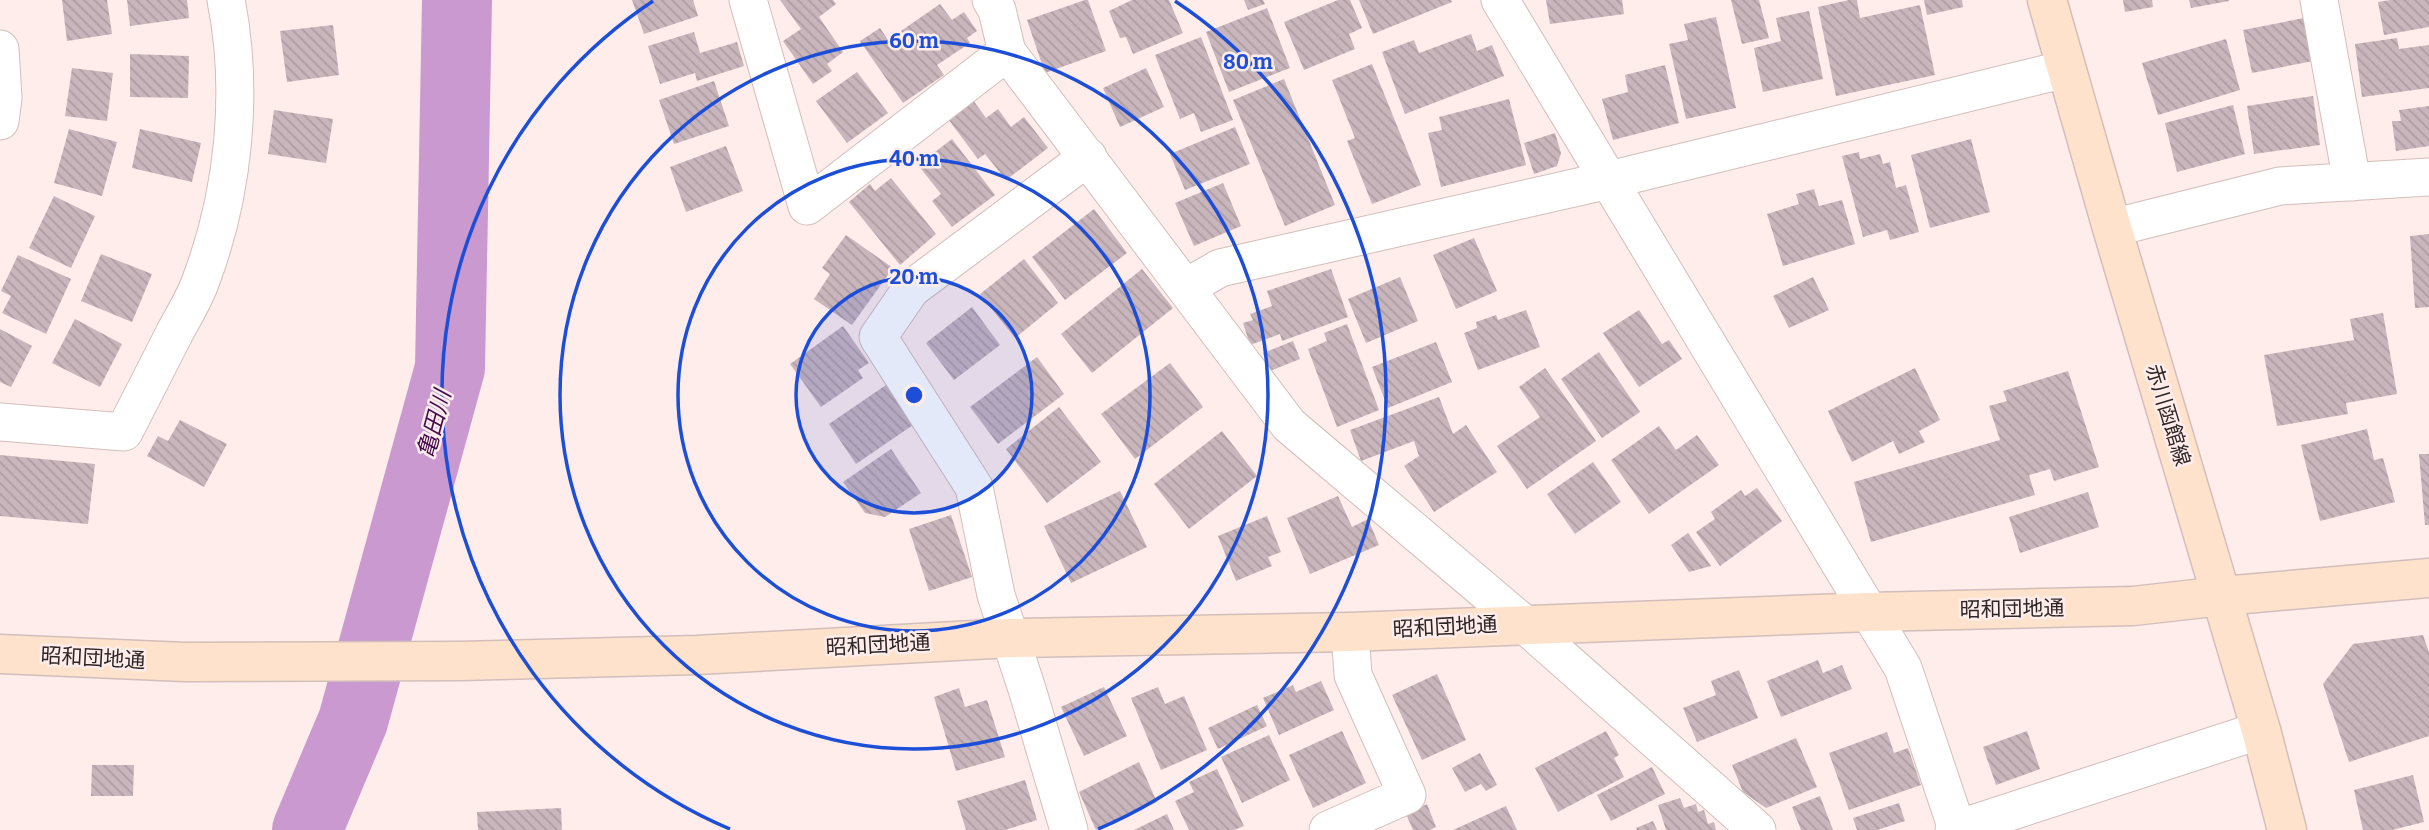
<svg xmlns="http://www.w3.org/2000/svg" width="2429" height="830" font-family="Bitter,'Noto Sans JP',serif">
<defs>
<pattern id="building-back-hatch" width="6" height="6" patternUnits="userSpaceOnUse" patternTransform="scale(1.75)"><rect width="6" height="6" fill="#c9b6bd"/><path d="M-1 5l2 2M0 0l6 6M5-1l2 2" fill="none" stroke="#ad9ca2"/></pattern>
</defs>
<rect width="100%" height="100%" fill="#feedeb"/>
<g fill="none" stroke-linecap="round" stroke-linejoin="round">
<!-- river -->
<path stroke="#c999d0" stroke-width="70" d="M307,830L353,721L450,368L457,0"/>
</g>
<!-- building -->
<path fill="url(#building-back-hatch)" d="M62,0H107L112,34L67,41Z
M127,0H187L189,18L130,26Z
M632,0H693L698,16L644,34Z
M780,0H833L836,4L819,17L843,52L827,64L832,71L813,84L783,41L801,29Z
M1085,0H1088L1106,51L1045,73L1027,20Z
M1132,0H1169L1183,33L1133,54L1126,37L1120,38L1109,11Z
M1244,0H1263L1265,4L1248,10Z
M1338,0H1350L1362,28L1349,34L1355,49L1304,70L1284,22Z
M1359,0H1451L1452,2L1373,34Z
M1546,0H1622L1624,14L1550,24Z
M1731,0H1759L1769,38L1742,44Z
M1849,0H1857L1860,18L1920,5L1935,75L1836,96L1818,7Z
M1924,0H1962L1963,7L1927,15Z
M2123,0H2152L2153,7L2125,12Z
M2189,0H2229V1L2191,8Z
M2390,0H2429V27L2384,35L2378,2Z
M940,4L952,20L964,12L977,31L967,38L970,43L937,65L944,75L903,103L860,41L880,28L888,40Z
M1267,8L1290,68L1229,92L1206,32Z
M1809,11L1823,79L1763,92L1754,48L1781,41L1776,18Z
M1716,17L1736,108L1686,119L1669,44L1688,40L1684,24Z
M2304,18L2313,61L2252,73L2243,30Z
M333,25L339,75L287,82L280,31Z
M694,32L700,53L737,42L744,66L697,81L695,73L660,84L648,46Z
M1471,34L1477,51L1492,45L1504,76L1405,114L1382,52L1414,40L1419,53Z
M1201,37L1233,120L1201,132L1194,113L1180,119L1155,55Z
M2397,38L2399,49L2429,45V88L2362,97L2355,44Z
M2226,39L2240,90L2158,115L2142,63Z
M130,54L189,56L188,98L130,97Z
M1372,64L1421,185L1372,204L1347,141L1355,138L1332,80Z
M1665,65L1679,123L1613,140L1602,99L1628,92L1625,75Z
M72,68L113,73L107,121L65,116Z
M1146,68L1164,107L1120,127L1103,88Z
M857,72L888,113L847,143L816,101Z
M1284,79L1335,205L1285,226L1233,100Z
M714,81L729,126L674,144L659,100Z
M2313,96L2320,145L2254,154L2247,106Z
M1509,99L1526,165L1441,187L1428,133L1442,130L1439,117Z
M973,100L986,118L998,109L1011,127L1024,117L1048,148L1006,180L985,154L978,159L948,119Z
M2233,105L2245,154L2177,172L2165,123Z
M2429,106V146L2396,151L2392,121H2401L2399,110Z
M274,110L333,119L326,163L268,154Z
M1235,127L1250,164L1185,190L1170,154Z
M69,129L117,142L102,196L54,183Z
M140,129L201,143L192,182L132,168Z
M1555,133L1561,153L1557,166L1534,174L1524,143Z
M952,139L995,195L952,227L932,201L941,194L918,165Z
M1971,139L1990,212L1930,228L1911,155Z
M726,146L743,191L686,212L670,167Z
M1859,152L1860,159L1880,154L1883,164L1890,162L1896,188L1906,185L1919,232L1890,240L1887,230L1863,237L1842,156Z
M891,178L936,234L900,265L849,202L870,184L875,191Z
M1223,183L1241,226L1194,246L1175,203Z
M1814,189L1819,206L1842,200L1855,244L1783,266L1767,214L1799,204L1796,194Z
M54,196L95,216L71,268L29,248Z
M1094,209L1127,253L1065,300L1032,257Z
M2429,234V307L2415,308L2410,236Z
M846,235L893,268L852,325L814,299L830,274L822,268Z
M1474,238L1497,291L1456,309L1433,255Z
M101,254L152,274L132,322L81,301Z
M18,255L71,279L46,334L2,313L11,296L1,291Z
M1024,259L1058,303L1015,338L980,294Z
M1142,269L1173,308L1092,373L1061,334Z
M1331,269L1348,317L1282,341L1280,334L1250,345L1243,323L1253,320L1250,314L1272,306L1267,291Z
M1400,277L1418,321L1366,343L1348,299Z
M1813,277L1829,310L1789,328L1773,296Z
M972,307L1000,345L954,380L926,343Z
M1526,310L1540,347L1478,370L1464,333L1477,328L1476,322L1496,315L1498,320Z
M1639,310L1662,344L1669,340L1682,359L1639,387L1603,333Z
M2383,313L2397,394L2346,403L2348,414L2277,426L2264,355L2354,340L2350,319Z
M75,319L122,344L100,387L52,363Z
M1347,324L1379,410L1337,427L1308,349L1327,341L1324,333Z
M843,326L869,363L858,370L863,378L821,407L790,364Z
M0,329L32,346L11,387L0,382Z
M1293,341L1300,359L1270,371L1263,353Z
M1436,342L1452,382L1388,408L1372,367Z
M1599,352L1640,412L1602,438L1561,379Z
M1037,357L1064,394L998,444L970,407Z
M1170,363L1203,407L1135,459L1101,414Z
M1545,368L1596,441L1527,489L1497,446L1540,417L1519,387Z
M1915,368L1940,420L1919,431L1925,442L1899,454L1893,441L1852,462L1828,411Z
M2068,371L2099,467L2054,481L2050,469L2029,475L2035,495L1871,542L1854,482L2000,440L1989,406L2007,401L2003,391Z
M886,385L913,425L856,464L829,424Z
M1439,397L1453,434L1466,425L1497,472L1434,512L1404,466L1419,456L1414,441L1361,461L1350,430Z
M1059,407L1101,462L1047,503L1006,449Z
M180,420L227,444L204,487L147,456L158,436L168,441Z
M1659,426L1676,450L1697,435L1719,465L1649,514L1611,460Z
M2367,429L2374,460L2383,458L2395,502L2320,521L2301,445Z
M1222,431L1257,476L1189,529L1154,484Z
M891,449L921,493L885,517L865,513L843,482Z
M2419,454H2429V525H2425Z
M0,455L95,464L88,524L0,516Z
M1593,462L1621,502L1575,534L1547,494Z
M1757,488L1782,521L1720,566L1696,532L1715,519L1711,512L1741,490L1745,496Z
M1120,491L1147,547L1071,583L1044,526Z
M2088,492L2099,527L2020,553L2009,517Z
M1338,496L1352,527L1368,519L1379,545L1310,574L1287,518Z
M951,515L972,577L929,591L909,529Z
M1267,516L1281,552L1268,557L1272,566L1236,581L1218,536Z
M1688,533L1711,566L1689,572L1671,545Z
M2423,635L2429,652V736L2349,762L2323,684L2353,644Z
M1818,660L1823,673L1842,665L1852,689L1781,717L1767,681Z
M1739,670L1758,718L1697,742L1683,708L1716,695L1711,681Z
M1437,674L1466,740L1422,760L1392,695Z
M1321,681L1334,710L1279,735L1263,698L1293,685L1296,692Z
M1104,687L1127,736L1084,756L1061,707Z
M1158,687L1165,704L1184,696L1207,750L1161,770L1131,698Z
M959,688L965,707L987,700L1005,757L956,771L934,697Z
M1257,705L1267,726L1218,749L1208,728Z
M1342,731L1366,783L1313,808L1289,755Z
M1606,731L1619,755L1614,758L1624,777L1558,812L1535,768Z
M2027,731L2040,769L1996,785L1983,747Z
M1887,732L1894,753L1908,748L1921,785L1849,810L1829,753Z
M1269,735L1290,780L1242,803L1221,757Z
M1796,738L1817,787L1766,808L1743,792L1732,765Z
M1480,753L1497,785L1486,791L1481,784L1465,792L1452,768Z
M1139,762L1157,802L1096,830L1079,792Z
M92,765H134L133,796H91Z
M1652,767L1665,794L1611,821L1597,795Z
M1217,769L1244,826L1234,830H1189L1175,801L1194,792L1189,782Z
M2413,775L2424,822L2392,830H2363L2354,790Z
M1025,780L1037,820L1005,830H966L957,801Z
M1820,796L1833,830H1801L1792,807Z
M1680,798L1684,808L1696,804L1698,812L1704,810L1708,824L1714,822L1716,830H1666L1658,805Z
M1899,803L1905,821L1877,830H1857L1853,818Z
M1427,804L1436,827L1430,830H1413L1406,814Z
M1506,806L1517,830H1453Z
M561,808L562,830H478L477,812Z
M1167,814L1174,830H1134Z
M1653,821L1657,830H1637L1636,828Z"/>
<g fill="none" stroke-linecap="round" stroke-linejoin="round">
<!-- street casing -->
<g stroke="#d2bebb" stroke-width="39">
<path id="street" d="M748,0L807,206L1007,52
M991,0L997,10L1007,52L1289,425L1524,624L1757,830
M1500,0L1903,668L1957,829
M2319,0L2352,182
M0,49L3,98L0,121
M2112,228L2280,186L2429,177
M1187,287L1220,268L1609,180L2066,69
M0,422L124,432C141,399 158,366 175,332C184,315 195,298 201,280C234,193 244,91 226,0
M1069,830L1027,689L996,595L974,487L878,337L911,289L1088,157
M1328,830L1407,795L1353,675L1350,632
M1954,830L2261,730"/>
</g>
<!-- secondary casing -->
<g stroke="#d2bebb" stroke-width="41">
<path id="secondary" d="M2047,0L2112,228L2261,730L2287,830
M0,654L185,662L460,661L697,655L1011,638L1350,632L1869,612L2133,606L2222,596L2429,578"/>
</g>
<!-- street -->
<use href="#street" stroke="#fff" stroke-width="37"/>
<!-- secondary -->
<use href="#secondary" stroke="#fee2cc" stroke-width="38"/>
</g>
<!-- distance rings -->
<circle cx="914" cy="395" r="118" fill="#1d4ed8" fill-opacity=".12"/>
<g fill="none" stroke="#1d4ed8" stroke-width="3.5">
<circle cx="914" cy="395" r="118"/>
<circle cx="914" cy="395" r="236"/>
<circle cx="914" cy="395" r="354"/>
<path d="M730 829A472 472 0 0 1 653 1M1175 1A472 472 0 0 1 1098 829"/>
</g>
<g text-anchor="middle" stroke-width="5" stroke-linejoin="round" paint-order="stroke">
<!-- street labels -->
<g font-size="21" fill="#2e2626" stroke="#feedeb">
<text transform="translate(2168 415) rotate(73)" y="7">赤川函館線</text>
<text transform="translate(2012 609) rotate(-1)" y="7">昭和団地通</text>
<text transform="translate(1445 627) rotate(-3)" y="7">昭和団地通</text>
<text transform="translate(878 645) rotate(-3)" y="7">昭和団地通</text>
<text transform="translate(93 658) rotate(3)" y="7">昭和団地通</text>
</g>
<!-- water labels -->
<g font-size="23" font-style="italic" fill="#460b4f" stroke="#feedeb">
<text transform="translate(434 424) rotate(-75)" y="8">亀田川</text>
</g>
</g>
<circle cx="914" cy="395" r="10" fill="#1d4ed8" stroke="#feedeb" stroke-width="3.5"/>
<g font-size="21" text-anchor="middle" font-weight="bold" fill="#1d4ed8" stroke="#feedeb" stroke-width="5" stroke-linejoin="round" paint-order="stroke">
<text x="914" y="48">60 m</text>
<text x="1248" y="69">80 m</text>
<text x="914" y="166">40 m</text>
<text x="914" y="284">20 m</text>
</g>
</svg>
